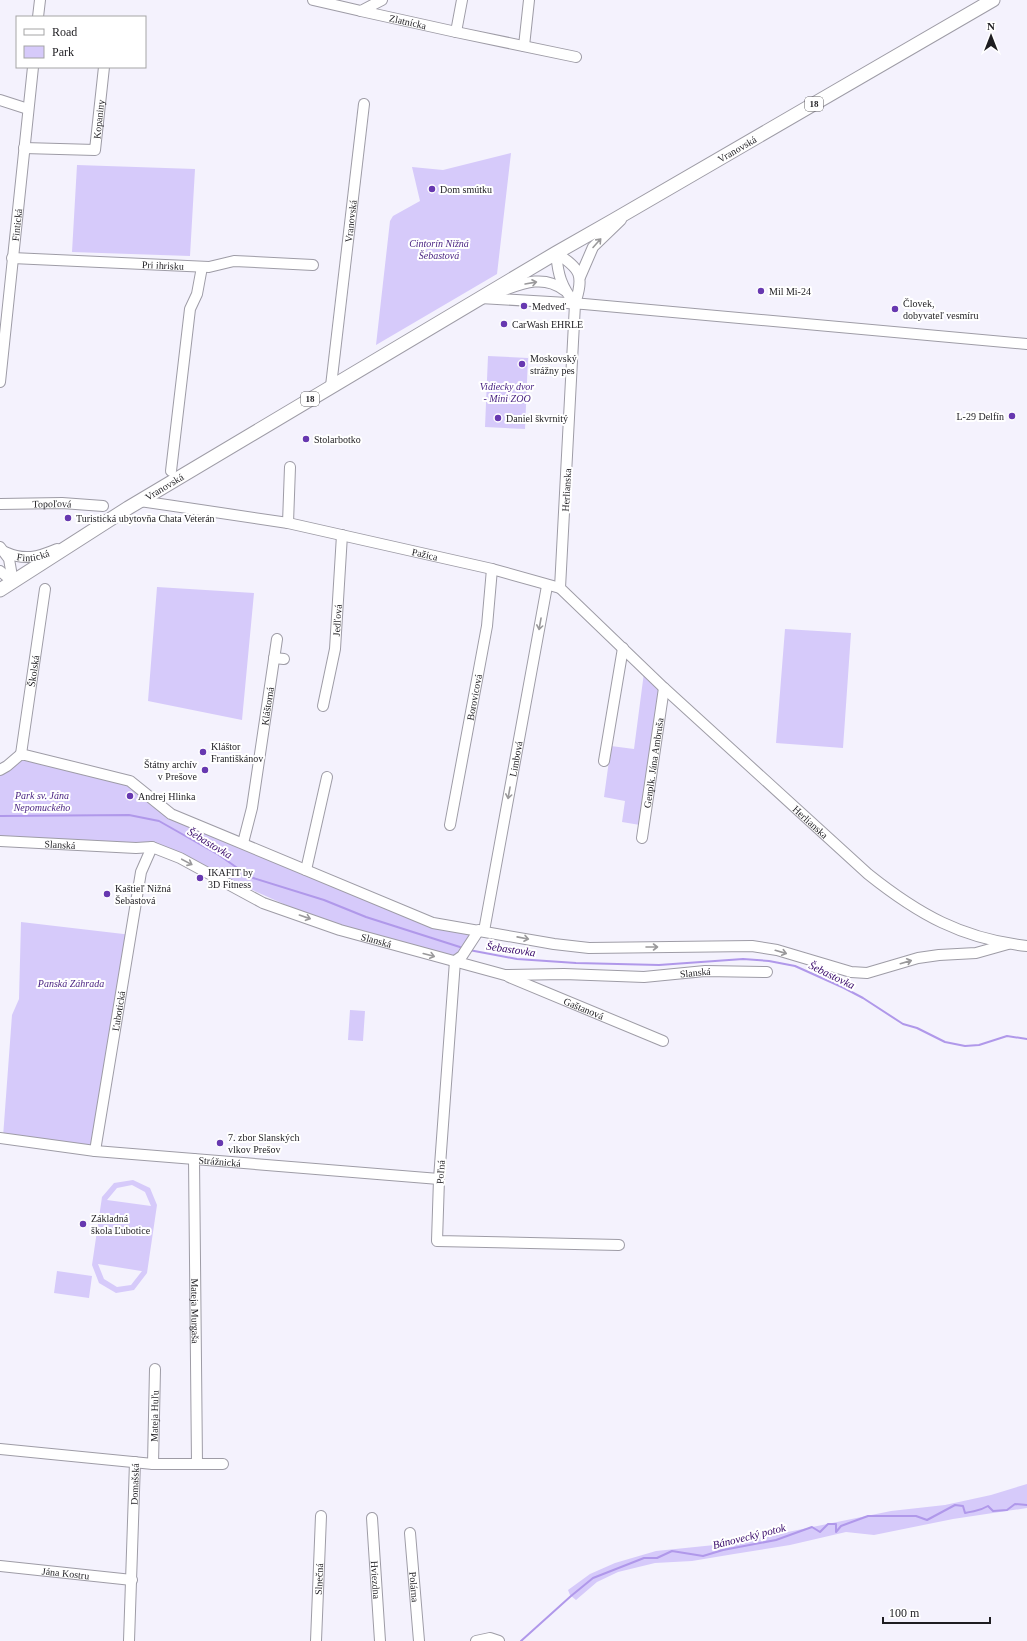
<svg xmlns="http://www.w3.org/2000/svg" width="1027" height="1641" font-family="'Times New Roman',serif">
<rect width="100%" height="100%" fill="#f4f2fd"/>
<!-- green -->
<path fill="#d6cafa" fill-rule="evenodd" d="M511,153L497,274L376,345L390,221L393,216L420,201L412,167L443,170Z
M77,165L195,169L190,256L72,252Z
M488,356L528,358L525,429L485,427Z
M157,587L254,593L242,720L148,701Z
M785,629L851,633L843,748L776,743Z
M645,665L662,680L640,825L622,822L625,801L604,797L611,746L634,749Z
M23,752L115,776L171,814L400,909L478,930L457,960L324,922L154,846L0,840V768Z
M21,922L132,935L95,1151L3,1137L12,1015L19,999Z
M350,1010L365,1011L363,1041L348,1040Z
M133,1180L150,1188L157,1205L147,1273L134,1290L116,1293L99,1283L92,1265L102,1197L114,1183ZM132,1185L145,1192L151,1206L107,1200L117,1188ZM98,1264L141,1271H142L131,1285L117,1287L104,1279Z
M57,1271L92,1276L89,1298L54,1293Z
M1027,1484V1508L953,1519L874,1535L846,1532L790,1545L734,1554L692,1561L655,1563L618,1572L597,1582L576,1600L570,1595L568,1590L590,1574L615,1563L656,1551L734,1543L891,1511L945,1505L991,1495Z"/>
<g fill="none" stroke-linecap="round" stroke-linejoin="round">
<!-- stream -->
<path stroke="#b098ea" stroke-width="2" d="M0,816L129,815L159,821L219,855L250,877L324,900L366,917L463,948
M469,950L517,959L576,963L659,965L743,959L769,961L795,966L844,988L863,998L903,1024L917,1028L945,1042L965,1046L979,1045L1007,1036L1027,1039
M521,1641L571,1596L593,1578L644,1558H657L672,1551L703,1556L723,1550L776,1540L812,1527L820,1532L828,1524H836V1532L841,1526L868,1516H916L927,1520L955,1505L963,1506L965,1513C976,1510 978,1512 988,1506L993,1511L1007,1510L1015,1504L1027,1505"/>
<!-- minor casing -->
<g stroke="#9e9ca6" stroke-width="12">
<g id="minor">
<path d="M313,0L361,11L382,0"/>
<path id="s1" d="M361,11L456,32L462,0"/>
<path d="M38,17L40,0"/>
<path d="M456,32L576,57"/>
<path d="M524,46L529,0"/>
<path d="M0,100L28,109"/>
<path id="s2" d="M24,148L95,150L104,67"/>
<path id="s3" d="M556,253C581,269 584,275 575,304L560,588L664,688L868,874C918,914 962,939 1027,946"/>
<path d="M556,253C558,275 561,286 575,304"/>
<path id="s4" d="M12,258L209,267L234,261L313,265"/>
<path d="M580,277L593,247L621,220"/>
<path d="M496,293C519,285 542,273 564,290"/>
<path d="M480,298L584,304L1027,344"/>
<path id="s5" d="M0,382L33,67"/>
<path id="s6" d="M331,386L364,104"/>
<path d="M171,471L190,309L197,294L202,267"/>
<path id="s7" d="M140,501L288,523L492,569L560,588"/>
<path id="s8" d="M0,504L62,503L103,506"/>
<path d="M288,523L290,467"/>
<path d="M0,547L9,559L13,582"/>
<path id="s9" d="M5,552C25,561 38,557 57,549"/>
<path d="M0,571L13,582"/>
<path d="M274,658L284,659"/>
<path id="s10" d="M323,706L335,649L342,535"/>
<path id="s11" d="M21,754L45,589"/>
<path d="M604,761L623,648"/>
<path d="M0,770L7,766L21,754L130,781L171,814L433,923L554,944L589,948L752,946L777,950L851,972L867,973L918,958L939,955L976,953L1008,944"/>
<path id="s12" d="M450,825L487,626L492,569"/>
<path id="s13" d="M642,838L664,688"/>
<path id="s14" d="M0,841L136,848L152,847L180,858L263,903L340,930L505,975L564,974L644,977L705,971L767,972"/>
<path id="s15" d="M243,843L252,808L277,639"/>
<path d="M306,870L327,777"/>
<path d="M479,930L462,956L455,961L439,1179L437,1241L619,1245"/>
<path id="s16" d="M484,931L547,586"/>
<path id="s17" d="M509,977L663,1041"/>
<path id="s18" d="M0,1138L95,1151L439,1179"/>
<path id="s19" d="M95,1151L141,872L152,847"/>
<path id="s20" d="M194,1159L197,1464"/>
<path d="M0,1449L153,1464H223"/>
<path id="s21" d="M153,1464L155,1369"/>
<path id="s22" d="M372,1518L380,1641"/>
<path id="s23" d="M410,1533L419,1641"/>
<path id="s24" d="M0,1566L132,1580"/>
<path id="s25" d="M129,1641L135,1462"/>
<path id="s26" d="M316,1641L321,1516"/>
<path d="M476,1641L490,1638L499,1641"/>
</g>
</g>
<!-- major casing -->
<g stroke="#9e9ca6" stroke-width="15">
<g id="major">
<path id="s27" d="M0,590L128,508L556,253L614,220L993,0"/>
</g>
</g>
<!-- minor -->
<use href="#minor" stroke="#fff" stroke-width="10"/>
<!-- major -->
<use href="#major" stroke="#fff" stroke-width="13"/>
</g>
<!-- one-way arrows -->
<defs><path id="oneway-shaft" d="M-6 0H5M1.5-3L5.5 0L1.5 3" fill="none" stroke-width="1.6" stroke-linecap="round" stroke-linejoin="round"/></defs>
<g stroke="#9a999b">
<use href="#oneway-shaft" transform="translate(597 243) rotate(-48)"/>
<use href="#oneway-shaft" transform="translate(531 283) rotate(-10)"/>
<use href="#oneway-shaft" transform="translate(540 624) rotate(100)"/>
<use href="#oneway-shaft" transform="translate(509 793) rotate(100)"/>
<use href="#oneway-shaft" transform="translate(187 862) rotate(28)"/>
<use href="#oneway-shaft" transform="translate(305 917) rotate(19)"/>
<use href="#oneway-shaft" transform="translate(523 938) rotate(11)"/>
<use href="#oneway-shaft" transform="translate(652 947)"/>
<use href="#oneway-shaft" transform="translate(781 952) rotate(16)"/>
<use href="#oneway-shaft" transform="translate(429 955) rotate(15)"/>
<use href="#oneway-shaft" transform="translate(906 962) rotate(-16)"/>
</g>
<!-- markers -->
<g fill="#6738b0" stroke="#fff" stroke-width="1.5">
<circle cx="432" cy="189" r="4"/>
<circle cx="761" cy="291" r="4"/>
<circle cx="524" cy="306" r="4"/>
<circle cx="895" cy="309" r="4"/>
<circle cx="504" cy="324" r="4"/>
<circle cx="522" cy="364" r="4"/>
<circle cx="1012" cy="416" r="4"/>
<circle cx="498" cy="418" r="4"/>
<circle cx="306" cy="439" r="4"/>
<circle cx="68" cy="518" r="4"/>
<circle cx="203" cy="752" r="4"/>
<circle cx="205" cy="770" r="4"/>
<circle cx="130" cy="796" r="4"/>
<circle cx="200" cy="878" r="4"/>
<circle cx="107" cy="894" r="4"/>
<circle cx="220" cy="1143" r="4"/>
<circle cx="83" cy="1224" r="4"/>
</g>
<g text-anchor="middle" stroke-width="4" stroke-linejoin="round" paint-order="stroke">
<!-- shield labels -->
<g fill="#fff" stroke="#626164" stroke-width="1">
<rect x="805" y="97" width="18" height="14" rx="3"/>
<rect x="301" y="392" width="18" height="14" rx="3"/>
</g>
<g font-size="9" font-weight="bold" fill="#1e1d21">
<text x="814" y="107">18</text>
<text x="310" y="402">18</text>
</g>
<!-- street labels -->
<g font-size="10" fill="#1e1d21" stroke="#fff">
<text dy="4" stroke="none"><textPath href="#s1" startOffset="48">Zlatnícka</textPath></text>
<text dy="4" stroke="none"><textPath href="#s2" startOffset="102">Kopaniny</textPath></text>
<text dy="4" stroke="none"><textPath href="#s27" startOffset="859">Vranovská</textPath></text>
<text dy="4" stroke="none"><textPath href="#s6" startOffset="166">Vranovská</textPath></text>
<text dy="4" stroke="none"><textPath href="#s5" startOffset="158">Fintická</textPath></text>
<text dy="4" stroke="none"><textPath href="#s4" startOffset="151">Pri ihrisku</textPath></text>
<text dy="4" stroke="none"><textPath href="#s27" startOffset="194">Vranovská</textPath></text>
<text transform="translate(566 490) rotate(-87)" y="4">Herlianska</text>
<text dy="4" stroke="none"><textPath href="#s8" startOffset="52">Topoľová</textPath></text>
<text dy="4" stroke="none"><textPath href="#s9" startOffset="29">Fintická</textPath></text>
<text dy="4" stroke="none"><textPath href="#s7" startOffset="290">Pažica</textPath></text>
<text dy="4" stroke="none"><textPath href="#s10" startOffset="87">Jedľová</textPath></text>
<text dy="4" stroke="none"><textPath href="#s11" startOffset="84">Školská</textPath></text>
<text dy="4" stroke="none"><textPath href="#s12" startOffset="130">Borovicová</textPath></text>
<text dy="4" stroke="none"><textPath href="#s15" startOffset="139">Kláštorná</textPath></text>
<text dy="4" stroke="none"><textPath href="#s16" startOffset="175">Limbová</textPath></text>
<text dy="4" stroke="none"><textPath href="#s13" startOffset="76">Genplk. Jána Ambruša</textPath></text>
<text dy="4" stroke="none"><textPath href="#s3" startOffset="689">Herlianska</textPath></text>
<text dy="4" stroke="none"><textPath href="#s14" startOffset="60">Slanská</textPath></text>
<text dy="4" stroke="none"><textPath href="#s14" startOffset="396">Slanská</textPath></text>
<text dy="4" stroke="none"><textPath href="#s14" startOffset="720">Slanská</textPath></text>
<text dy="4" stroke="none"><textPath href="#s17" startOffset="81">Gaštanová</textPath></text>
<text dy="4" stroke="none"><textPath href="#s19" startOffset="142">Ľubotická</textPath></text>
<text dy="4" stroke="none"><textPath href="#s18" startOffset="221">Strážnická</textPath></text>
<text transform="translate(440 1172) rotate(-86)" y="4">Poľná</text>
<text dy="4" stroke="none"><textPath href="#s20" startOffset="152">Mateja Murgaša</textPath></text>
<text dy="4" stroke="none"><textPath href="#s21" startOffset="48">Mateja Huľu</textPath></text>
<text dy="4" stroke="none"><textPath href="#s25" startOffset="157">Domašská</textPath></text>
<text dy="4" stroke="none"><textPath href="#s24" startOffset="66">Jána Kostru</textPath></text>
<text dy="4" stroke="none"><textPath href="#s26" startOffset="62">Slnečná</textPath></text>
<text dy="4" stroke="none"><textPath href="#s22" startOffset="62">Hviezdna</textPath></text>
<text dy="4" stroke="none"><textPath href="#s23" startOffset="54">Polárna</textPath></text>
</g>
<!-- poi labels -->
<g font-size="10" fill="#1e1d21" stroke="#fff" text-anchor="start">
<text x="440" y="193">Dom smútku</text>
<text x="769" y="295">Mil Mi-24</text>
<text x="903" y="307">Človek,<tspan x="903" dy="12">dobyvateľ vesmíru</tspan></text>
<text x="532" y="310">Medveď</text>
<text x="512" y="328">CarWash EHRLE</text>
<text x="530" y="362">Moskovský<tspan x="530" dy="12">strážny pes</tspan></text>
<text x="1004" y="420" text-anchor="end">L-29 Delfín</text>
<text x="506" y="422">Daniel škvrnitý</text>
<text x="314" y="443">Stolarbotko</text>
<text x="76" y="522">Turistická ubytovňa Chata Veterán</text>
<text x="211" y="750">Kláštor<tspan x="211" dy="12">Františkánov</tspan></text>
<text x="197" y="768" text-anchor="end">Štátny archív<tspan x="197" dy="12">v Prešove</tspan></text>
<text x="138" y="800">Andrej Hlinka</text>
<text x="208" y="876">IKAFIT by<tspan x="208" dy="12">3D Fitness</tspan></text>
<text x="115" y="892">Kaštieľ Nižná<tspan x="115" dy="12">Šebastová</tspan></text>
<text x="228" y="1141">7. zbor Slanských<tspan x="228" dy="12">vlkov Prešov</tspan></text>
<text x="91" y="1222">Základná<tspan x="91" dy="12">škola Ľubotice</tspan></text>
</g>
<!-- park labels -->
<g font-size="10" font-style="italic" fill="#4b2583" stroke="#fff">
<text x="439" y="247">Cintorín Nižná<tspan x="439" dy="12">Šebastová</tspan></text>
<text x="507" y="390">Vidiecky dvor<tspan x="507" dy="12">- Mini ZOO</tspan></text>
<text x="42" y="799">Park sv. Jána<tspan x="42" dy="12">Nepomuckého</tspan></text>
<text x="71" y="987">Panská Záhrada</text>
</g>
<!-- water labels -->
<g font-size="11" font-style="italic" fill="#350568" stroke="#fff">
<text transform="translate(210 843) rotate(31)" y="4">Šebastovka</text>
<text transform="translate(511 949) rotate(8)" y="4">Šebastovka</text>
<text transform="translate(832 975) rotate(26)" y="4">Šebastovka</text>
<text transform="translate(749 1536) rotate(-14)" y="4">Bánovecký potok</text>
</g>
</g>
<!-- legend -->
<rect x="16" y="16" width="130" height="52" fill="#ffffff" stroke="#a5a5a6"/>
<rect x="24" y="29" width="20" height="6" fill="#ffffff" stroke="#a5a5a6"/>
<text x="52" y="36" font-size="12" fill="#1e1d21">Road</text>
<rect x="24" y="46" width="20" height="12" fill="#d6cafa" stroke="#a5a5a6"/>
<text x="52" y="56" font-size="12" fill="#1e1d21">Park</text>
<!-- north arrow -->
<g transform="translate(991 36)" stroke="#ffffff" stroke-width="3" paint-order="stroke">
<path d="M0-3L7 15L0 10L-7 15Z" fill="#1e1d21"/>
<text y="-6" font-size="11" font-weight="bold" text-anchor="middle" fill="#1e1d21">N</text>
</g>
<!-- scale -->
<path d="M883 1617v6h107v-6" fill="none" stroke="#1e1d21" stroke-width="2"/>
<text x="889" y="1617" font-size="12" fill="#1e1d21" stroke="#ffffff" stroke-width="3" paint-order="stroke">100 m</text>
</svg>
